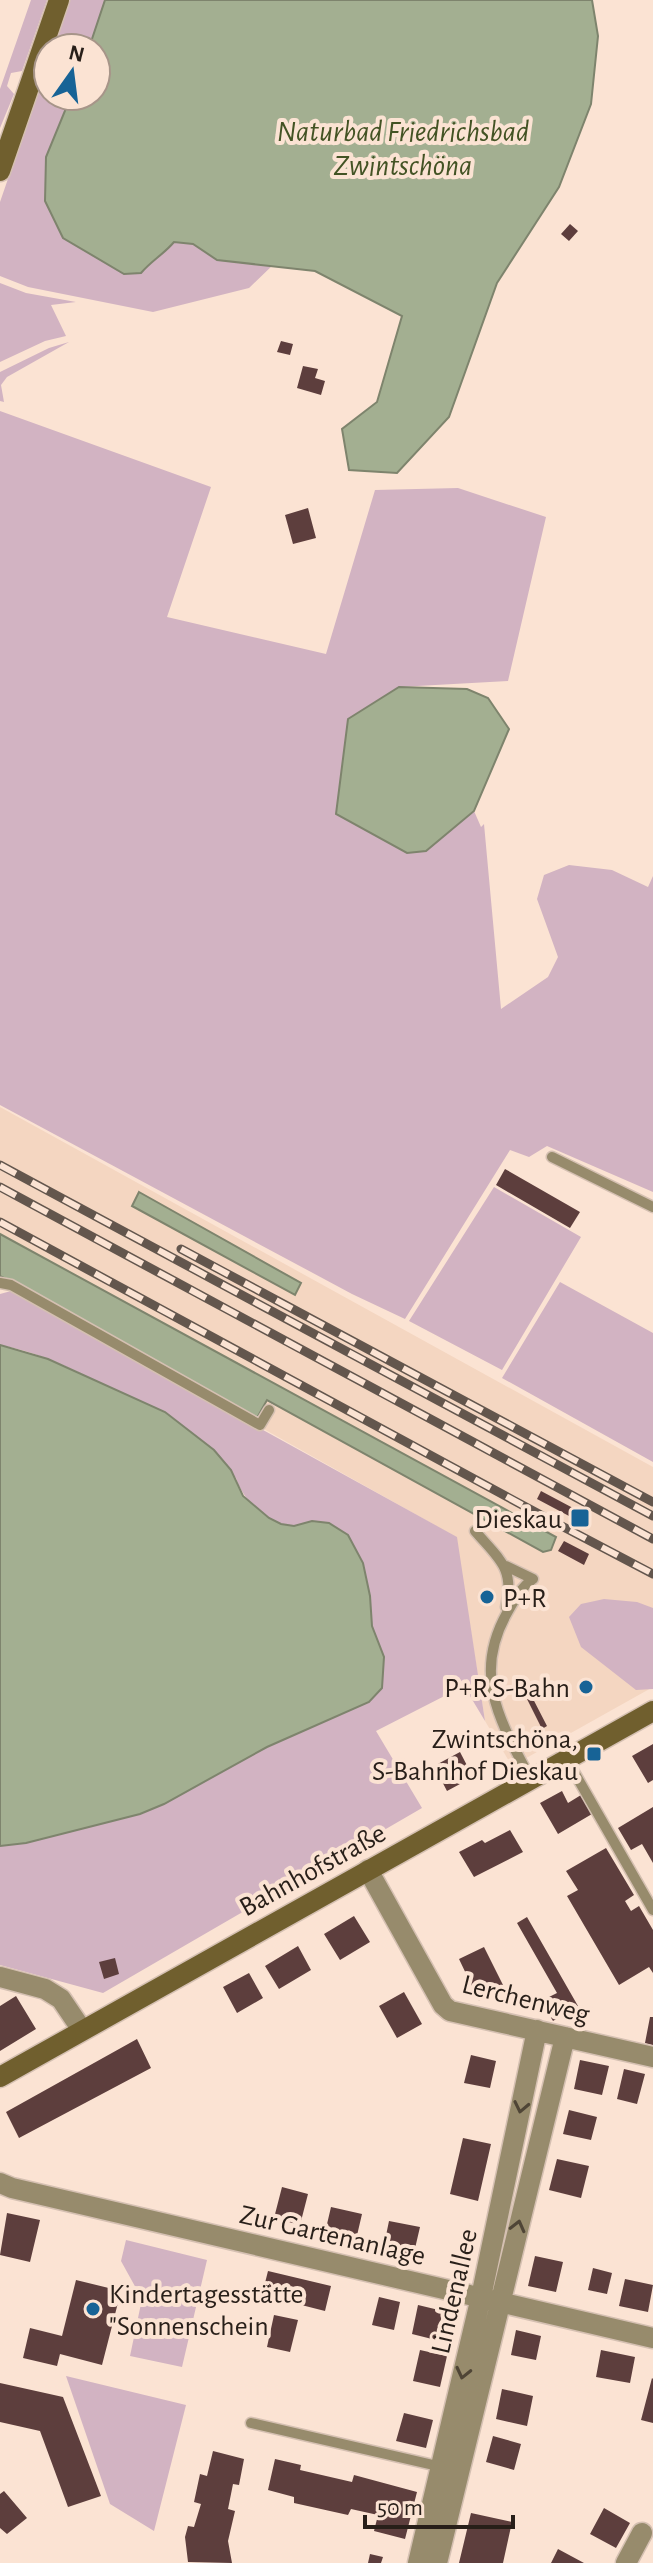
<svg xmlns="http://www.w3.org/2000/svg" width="653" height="2563" font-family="'Alegreya Sans',sans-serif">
<rect width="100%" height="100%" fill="#fbe3d3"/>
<!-- built -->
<path fill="#f4d6c1" d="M0,1107L653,1467V1687L512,1766L485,1721L456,1537L0,1281Z"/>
<!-- green -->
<path fill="#d2b3c2" d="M31,0H47L22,71L11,73L7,86L14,94L0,128V89Z
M70,0H110L92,48H53Z
M48,63V96H73L175,237L275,263L249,288L153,312L28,287L0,276V202Z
M0,283L26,293L76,302L51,305L66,336L45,341L0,362Z
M69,342L7,377L1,385L4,402L0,401V372L49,348Z
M0,411L211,487L167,617L326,654L375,490L458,488L546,517L508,681L399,687L426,851L474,811L481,827L484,824L501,1009L548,977L558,957L537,899L544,875L569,865L612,870L648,887L653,876V1192L547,1146L529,1157L510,1150L405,1319L352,1294L0,1105Z
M494,1187L581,1237L502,1370L409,1321Z
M560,1282L653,1333V1462L502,1378Z
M11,1291L457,1537L485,1721L464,1686L376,1731L422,1808L103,1993L0,1965V1846L26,1843L140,1814L164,1804L267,1747L382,1688L384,1657L372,1626L370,1596L363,1563L312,1521C306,1523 299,1526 293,1526C269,1527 242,1499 236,1478C163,1427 90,1362 0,1345V1294Z
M604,1599L637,1602L653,1608V1689L636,1690L581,1647L569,1617L581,1604Z
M126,2240L207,2260L182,2367L130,2356L142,2299L121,2261Z
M66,2376L186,2405L154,2531L110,2504Z"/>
<!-- water -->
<path fill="#a3af91" stroke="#7e846d" stroke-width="2" d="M105,0H592L598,36L591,104L559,187L497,283L449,417L397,473L349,470L342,429L377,402L402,316L315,271L217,260L193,244L174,242C164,254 151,261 141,273L124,274L63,238L45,201L46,157L71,96H96V48H89Z
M399,687L467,689L488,698L509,729L474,811L426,851L407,853L336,814L348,719Z
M139,1192L301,1283L295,1295L132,1206Z
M0,1234L556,1537L551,1550L543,1552L267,1400L257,1418L0,1276Z
M0,1345L48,1359L165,1412L214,1450L231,1470L243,1496L269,1518L281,1524L294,1526L312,1521L329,1523L348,1535L363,1563L370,1596L372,1626L384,1657L382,1688L369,1702L267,1747L164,1804L140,1814L26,1843L0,1846Z"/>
<!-- building -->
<path fill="#5d3e3d" d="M570,224L578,231L569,241L561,234Z
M281,341L293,344L290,355L277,352Z
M303,366L318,369L315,378L325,381L321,395L297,388Z
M308,508L316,538L293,544L285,515Z
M505,1169L580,1212L570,1228L496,1185Z
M541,1491L573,1508L569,1516L537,1499Z
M564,1541L589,1554L584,1565L558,1551Z
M530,1693L547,1726L542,1729L525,1695Z
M653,1744V1780L648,1783L632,1756Z
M460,1752L473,1777L447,1791L434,1766Z
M562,1791L568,1803L581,1795L592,1814L558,1834L540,1803Z
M653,1807V1863L642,1844L631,1850L618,1828Z
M510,1830L523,1852L474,1877L459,1852L482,1840L485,1843Z
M606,1848L634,1895L625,1901L631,1911L639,1906L653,1930V1973L649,1967L619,1985L567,1896L578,1890L566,1871Z
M354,1916L370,1942L340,1960L324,1934Z
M527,1917L586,2020L574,2027L566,2013L553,2021L541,2001L557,1993L517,1923Z
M298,1946L311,1970L279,1989L265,1966Z
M484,1947L505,1989L479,2001L459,1959Z
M115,1958L119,1974L104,1979L99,1962Z
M249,1973L263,1998L237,2013L223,1987Z
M404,1992L422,2024L397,2038L379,2006Z
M16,1996L36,2029L0,2051V2006Z
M650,2017H653V2045L645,2043Z
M137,2039L151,2068L19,2138L6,2112Z
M471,2055L496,2061L490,2088L464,2083Z
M580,2060L609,2066L602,2095L574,2089Z
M624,2069L645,2074L637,2104L617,2099Z
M569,2110L597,2117L591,2140L563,2134Z
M463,2138L491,2144L478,2201L450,2194Z
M557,2159L589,2166L581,2198L549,2190Z
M282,2187L308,2194L300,2225L274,2218Z
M331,2207L362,2214L355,2244L324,2237Z
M7,2213L40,2220L30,2262L0,2255Z
M389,2221L420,2227L413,2257L383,2250Z
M535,2256L563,2262L556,2292L528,2286Z
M593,2268L612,2273L607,2294L588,2290Z
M268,2271L331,2286L325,2311L262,2295Z
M625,2279L653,2285L648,2312L619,2306Z
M76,2280L121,2291L102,2365L60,2354L57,2366L23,2358L30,2328L62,2336Z
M379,2297L400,2302L394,2330L372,2325Z
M418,2305L443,2311L436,2340L412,2334Z
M274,2315L298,2320L290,2352L267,2347Z
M516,2330L541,2336L536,2360L511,2355Z
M420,2350L447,2356L440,2387L413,2381Z
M601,2350L635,2357L630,2383L596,2377Z
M652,2378L653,2379V2423L641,2420Z
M0,2383L63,2397L101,2496L68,2507L40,2431L0,2422Z
M502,2389L533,2396L527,2426L496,2419Z
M404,2413L433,2420L426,2448L396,2441Z
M493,2436L521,2444L514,2470L486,2462Z
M213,2451L244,2459L239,2485L233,2484L228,2509L235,2511L228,2541L232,2563L188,2562L185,2537L188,2526L194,2527L201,2504L194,2502L200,2474L207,2476Z
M275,2459L301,2465L300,2470L352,2482L354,2475L417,2492L405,2539L374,2531L378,2515L351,2509L348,2515L294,2503V2497L268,2490Z
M4,2491L27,2518L7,2534L0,2528V2494Z
M604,2508L630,2523L616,2548L590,2534Z
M471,2513L512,2522L503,2563H459Z
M558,2549L584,2563H551Z
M370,2554L383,2557L381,2563H368Z"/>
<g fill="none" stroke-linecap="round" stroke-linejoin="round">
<!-- lane casing -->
<g stroke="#d5c0b2" stroke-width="13">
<path id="lane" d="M552,1157L653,1207
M0,1283L11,1285L260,1425L269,1410
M475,1531C499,1559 515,1568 506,1607
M506,1566L533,1579
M566,1758L653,1910
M530,1778C500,1721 472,1675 507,1613C515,1599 520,1588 533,1579
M251,2423L442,2467"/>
</g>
<!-- street casing -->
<g stroke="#d5c0b2" stroke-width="23">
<path id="street" d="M368,1870L443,2005L450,2011L653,2057
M0,1977L45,1989L61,1999L82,2030
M0,2183L12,2188L653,2338
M418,2563L481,2297L537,2030
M437,2563L565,2037
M626,2563L642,2533"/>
</g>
<!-- secondary casing -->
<g stroke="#d5c0b2" stroke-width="23">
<path id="secondary" d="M0,171L59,0
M0,2077L653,1711"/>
</g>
<!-- lane -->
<use href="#lane" stroke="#978b6c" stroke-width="10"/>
<!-- street -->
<use href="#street" stroke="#978b6c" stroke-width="20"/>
<!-- secondary -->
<use href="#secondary" stroke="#705f2e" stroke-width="20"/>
<!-- rail casing -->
<g stroke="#63564d" stroke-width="9">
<path id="rail" d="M0,1165L653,1516
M0,1187L653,1539
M0,1222L537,1513L653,1574
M181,1249L653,1502"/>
</g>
<!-- rail -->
<use href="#rail" stroke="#fbe3d3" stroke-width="6" stroke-dasharray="18" stroke-linecap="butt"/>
</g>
<!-- one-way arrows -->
<defs><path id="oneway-chevron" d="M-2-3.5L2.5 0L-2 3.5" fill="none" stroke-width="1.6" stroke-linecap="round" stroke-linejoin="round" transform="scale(2)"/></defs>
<g stroke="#4f4536">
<use href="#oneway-chevron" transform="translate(521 2107) rotate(102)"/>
<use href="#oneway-chevron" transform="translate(518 2226) rotate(-76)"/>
<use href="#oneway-chevron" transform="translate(463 2373) rotate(103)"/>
</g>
<!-- markers -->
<g fill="#176396" stroke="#fbe3d3" stroke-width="3">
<rect x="570" y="1508" width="20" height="20" rx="4"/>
<circle cx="487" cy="1597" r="8"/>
<circle cx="586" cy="1687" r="8"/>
<rect x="586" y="1746" width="16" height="16" rx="4"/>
<circle cx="93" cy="2309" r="8"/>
</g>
<g text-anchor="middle" stroke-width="8" stroke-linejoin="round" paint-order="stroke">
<!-- poi labels -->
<g font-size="28" fill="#281f19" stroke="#fbe3d3" text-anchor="end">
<text x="562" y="1528">Dieskau</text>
<text x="503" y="1607" text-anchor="start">P+R</text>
<text x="570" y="1697">P+R S-Bahn</text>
<text x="578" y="1748">Zwintschöna,<tspan x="578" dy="32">S-Bahnhof Dieskau</tspan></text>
<text x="109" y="2303" text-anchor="start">Kindertagesstätte<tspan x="109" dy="32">"Sonnenschein</tspan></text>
</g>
<!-- street labels -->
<g font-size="28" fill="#281f19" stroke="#fbe3d3">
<text transform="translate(312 1869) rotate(-29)" y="10">Bahnhofstraße</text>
<text transform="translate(526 1998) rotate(14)" y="10">Lerchenweg</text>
<text transform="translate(333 2234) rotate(13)" y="10">Zur Gartenanlage</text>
<text transform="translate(453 2291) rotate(-77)" y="10">Lindenallee</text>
</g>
<!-- water labels -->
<g font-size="30" font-style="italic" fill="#435324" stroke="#fbe3d3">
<text x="403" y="141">Naturbad Friedrichsbad<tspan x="403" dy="34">Zwintschöna</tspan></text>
</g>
</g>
<!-- north arrow -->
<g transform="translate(72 72) rotate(14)"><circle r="38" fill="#fbe3d3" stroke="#a79589" stroke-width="2"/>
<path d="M0-6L14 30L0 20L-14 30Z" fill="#176396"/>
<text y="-12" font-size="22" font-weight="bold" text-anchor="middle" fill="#281f19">N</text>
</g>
<!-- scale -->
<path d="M365 2515v12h148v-12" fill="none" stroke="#281f19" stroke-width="4"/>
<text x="377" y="2515" font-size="24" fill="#281f19" stroke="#fbe3d3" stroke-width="6" paint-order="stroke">50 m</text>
</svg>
